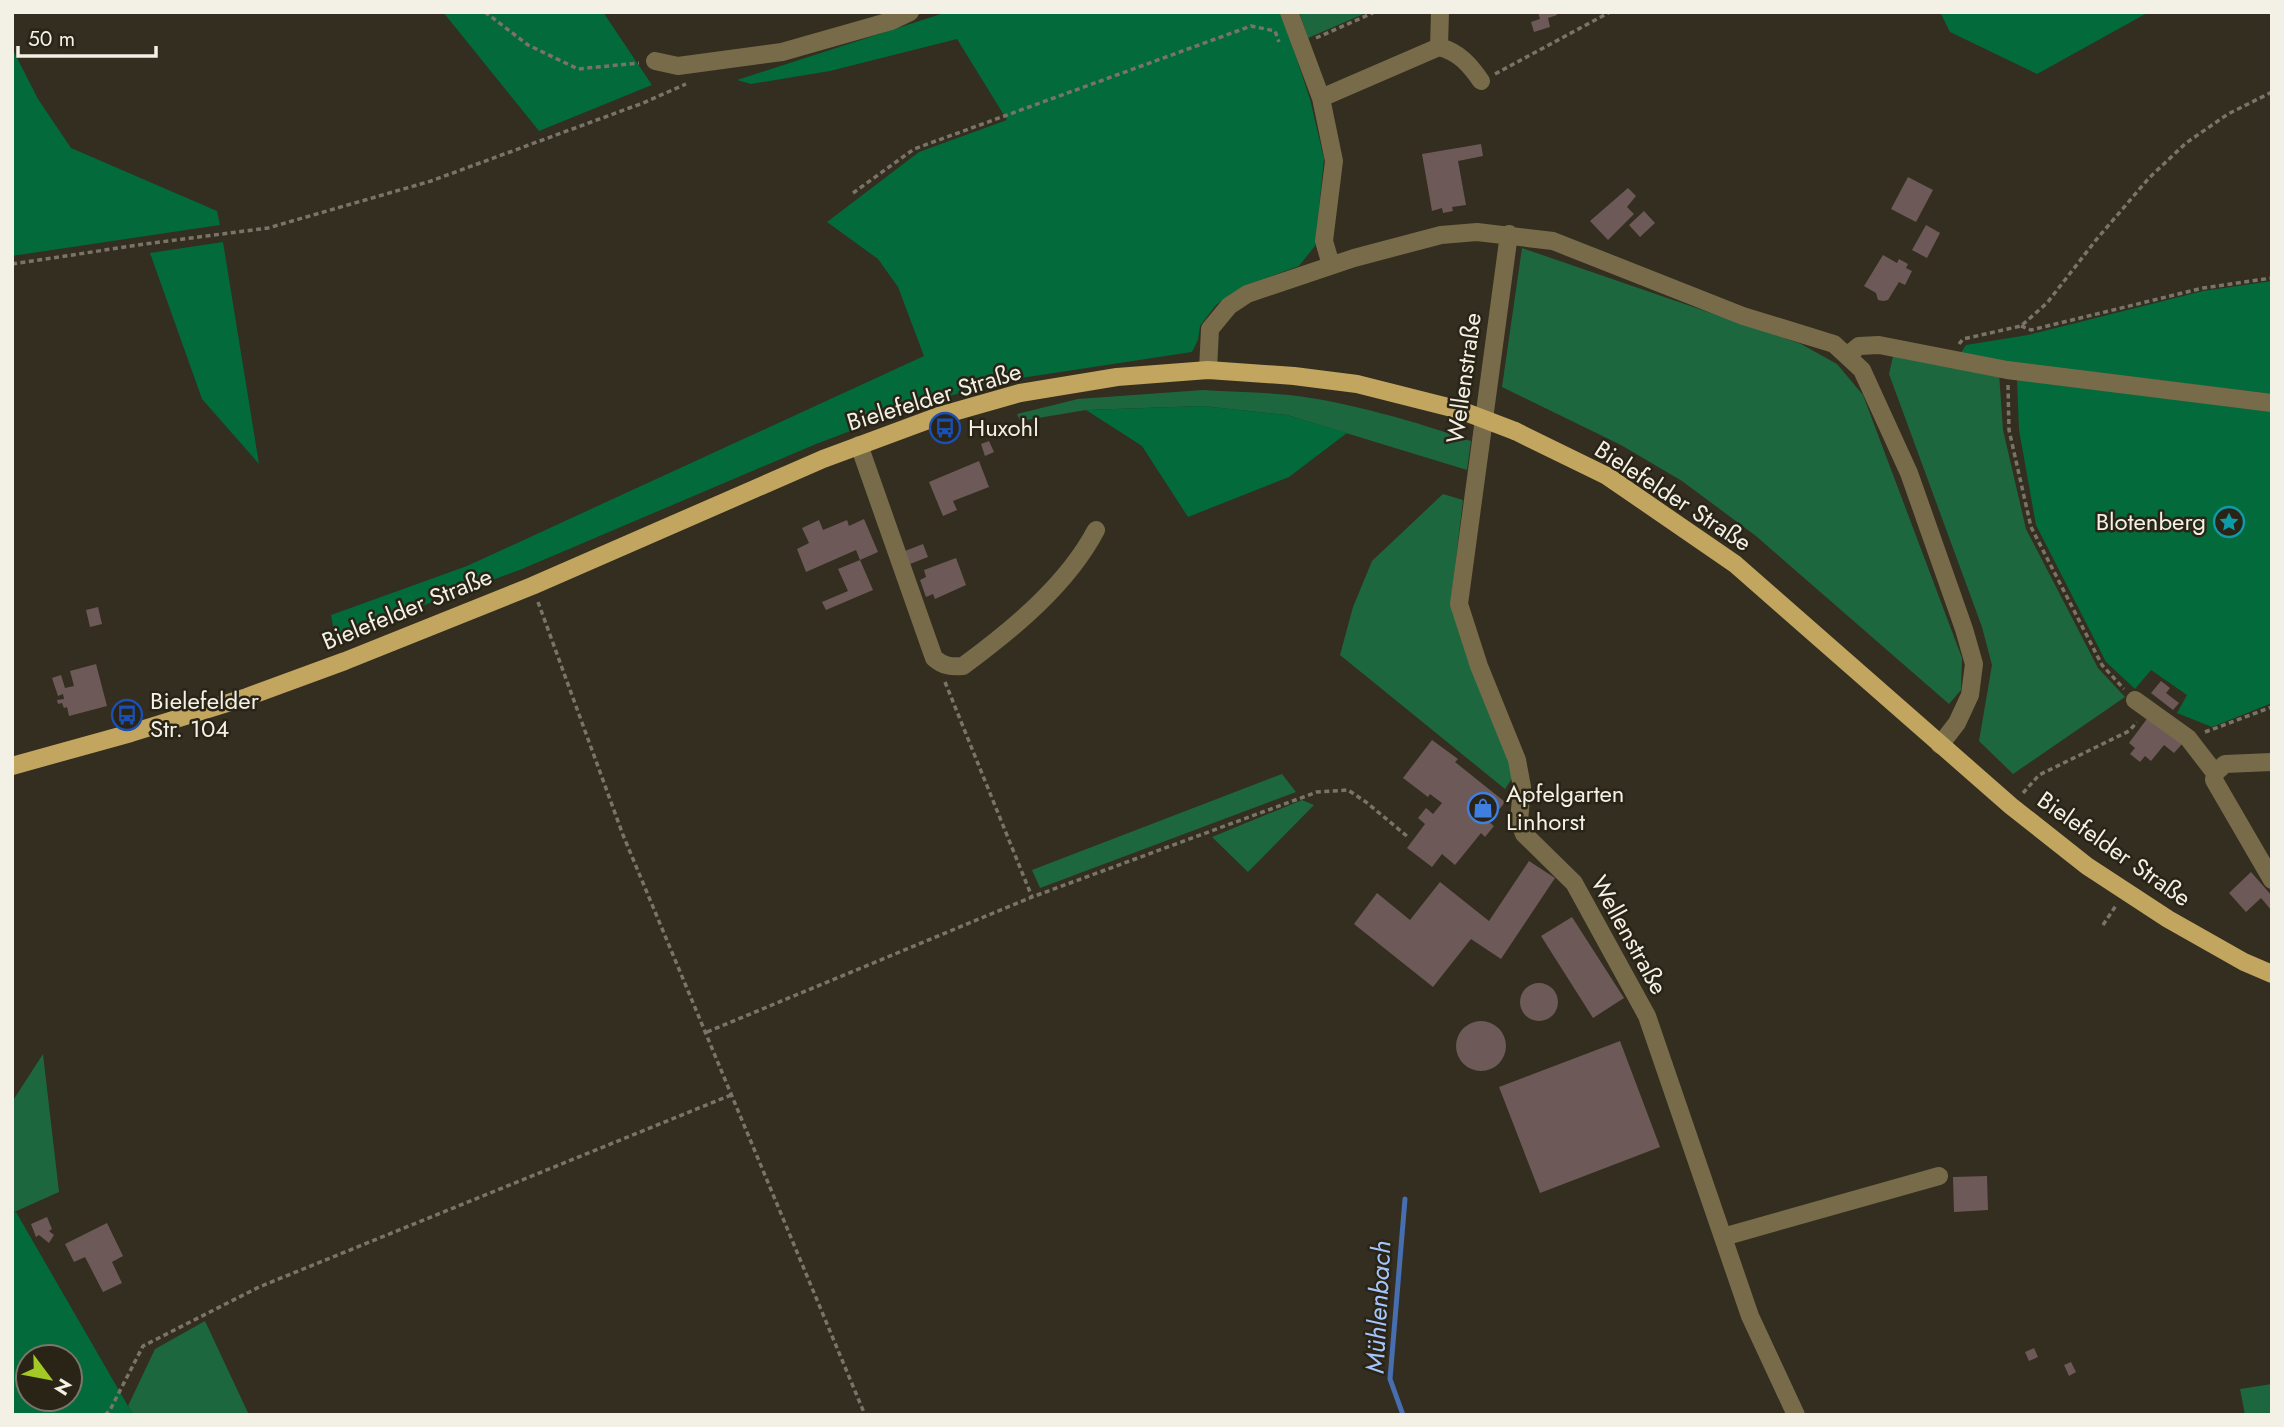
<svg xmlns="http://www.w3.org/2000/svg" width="2284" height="1427" font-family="Jost,sans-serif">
<rect width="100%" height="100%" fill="#332e1f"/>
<!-- green -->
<path fill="#1d673f" d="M1299,12H1368L1308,38Z
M1522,248L1801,344L1837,364L1863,395L1962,658L1961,690L1949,704L1756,536L1682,481L1621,445L1502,387Z
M1894,352L1999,373L2003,430L2026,529L2098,668L2125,697L2013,774L1979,741L1992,665L1982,627L1889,374Z
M1203,390C1232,392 1261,392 1289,395C1344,401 1418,422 1471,441L1467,470L1287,415L1202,406L1086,410L1020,421L1017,414L1078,399Z
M1443,494L1463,500L1451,601L1509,761L1513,777L1505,789L1340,655L1353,607L1372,561Z
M1282,774L1296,792L1040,888L1032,870Z
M1302,800L1314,805L1248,872L1212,837Z
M43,1054L59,1192L12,1213V1102Z
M205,1321L249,1415H134L128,1406L155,1349Z
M2272,1384V1415H2245L2240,1389Z"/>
<!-- forest -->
<path fill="#036a3b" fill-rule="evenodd" d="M443,12H603L652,85L539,131Z
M947,12H1281L1310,99L1324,159L1315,246L1299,266L1241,287L1216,305L1200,326L1198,340L1192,352L1015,379L930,401L816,444L522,569L335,638L331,615L467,566L924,356L898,287L878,259L827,222L919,152L1007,120L957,39L830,71L751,84L737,80Z
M1940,12H2149L2037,74L1950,32Z
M12,48L38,99L71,148L217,211L220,225L12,256Z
M223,242L259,464L202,399L150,253Z
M2272,281V394L2016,363L1960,354L1966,345L2028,335L2203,291Z
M2017,380L2272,411V703L2212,727L2177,713L2187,695L2151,670L2135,689L2106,662L2036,525L2019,430Z
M1202,406L1287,415L1347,433L1289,477L1188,517L1142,446L1086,410Z
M16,1212L128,1406L134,1415H12V1213ZM28,1357H70V1399H28Z"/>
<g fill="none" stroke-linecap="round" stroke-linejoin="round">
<!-- stream -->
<path stroke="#476eaf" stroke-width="5" d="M1403,1415L1390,1379L1405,1199"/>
</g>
<!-- building -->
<path fill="#6d5a58" d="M1538,12H1556L1557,15L1548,18L1550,27L1534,32L1531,22L1540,19Z
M1481,144L1483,156L1458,161L1466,205L1452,207L1453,211L1443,213L1442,208L1432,211L1422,154Z
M1908,177L1933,190L1916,222L1891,209Z
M1628,188L1636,196L1627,207L1634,214L1608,240L1590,221Z
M1644,211L1655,223L1640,237L1629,225Z
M1926,225L1940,233L1927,258L1912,250Z
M1883,255L1897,263L1899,259L1908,264L1906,268L1912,271L1905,285L1899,282L1888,300L1883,301L1878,300L1876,293L1864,286Z
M989,441L994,452L985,456L981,444Z
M979,461L989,487L953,501L957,510L943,516L929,482Z
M864,519L878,552L860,560L873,590L826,610L822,602L848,591L838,569L860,560L856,550L806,572L797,549L809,543L802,528L819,520L823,530L847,520L849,526Z
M923,544L928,557L910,564L905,551Z
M956,558L966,585L935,599L933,594L926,597L920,580L926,577L924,570Z
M98,607L102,624L90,627L86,610Z
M96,664L107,706L69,716L67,707L64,708L62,703L58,704L57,700L64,699L63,694L58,696L52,678L61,675L65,688L74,686L70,671Z
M2161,681L2170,688L2166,693L2179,703L2173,710L2151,693Z
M2149,716L2183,743L2174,753L2164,745L2151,761L2145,756L2140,762L2130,754L2135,748L2129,743Z
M1432,740L1458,759L1455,762L1505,802L1489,822L1494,826L1485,837L1481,833L1455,865L1442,854L1432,867L1407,848L1425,824L1418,818L1426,808L1433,814L1442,803L1430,794L1428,797L1403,778Z
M1529,861L1555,878L1501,959L1471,939L1433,987L1354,924L1377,893L1410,920L1440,882L1489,921Z
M2251,872L2272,896V911L2261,898L2246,912L2229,893Z
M1572,917L1624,998L1593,1018L1541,936Z
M1520 1002a19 19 0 1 1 38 0a19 19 0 1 1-38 0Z
M1456 1046a25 25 0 1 1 50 0a25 25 0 1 1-50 0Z
M1620,1041L1660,1147L1540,1193L1499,1087Z
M1987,1176L1988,1210L1954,1212L1953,1177Z
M47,1217L52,1229L49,1231L54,1235L49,1243L39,1235L36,1237L31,1224Z
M107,1223L123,1256L112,1262L122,1283L103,1292L85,1257L74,1262L65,1244Z
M2034,1348L2038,1357L2029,1361L2025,1352Z
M2071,1362L2076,1372L2069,1376L2064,1365Z"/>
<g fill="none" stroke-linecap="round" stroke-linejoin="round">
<!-- path -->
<path stroke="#797467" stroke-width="3.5" stroke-dasharray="5 3.5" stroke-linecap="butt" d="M485,12L528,45L578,69L639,63
M1316,38L1375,12
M1495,74L1610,12
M853,193L914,149L1251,26L1275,31L1279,42
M12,264L145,244L268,228L431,181L643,103L686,84
M2021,326L2031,330L2203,288L2272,278
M1959,344L1963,339L2021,326L2047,303L2096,240L2149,178L2186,143L2228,114L2272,92
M2008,385L2009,430L2031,527L2102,665L2124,689
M538,602L623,835L865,1415
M945,682L1032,897
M2205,732L2272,707
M2023,793L2039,775L2129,731L2137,722
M2103,925L2117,904
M707,1032L1032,897L1317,792L1348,790L1366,802L1408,837
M105,1415L110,1410L143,1346L259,1287L731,1095"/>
<!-- minor -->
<path stroke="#786b4a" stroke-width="18" d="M1289,12L1321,98L1334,161L1324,241L1331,265
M1439,47C1459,52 1470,65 1481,81
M655,61L678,66L782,52L891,21L910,12
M1321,98L1439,47L1440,12
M1509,234L1459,604L1479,666L1517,760L1522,787L1519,821L1524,834L1574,883L1647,1016L1750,1316L1796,1415
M1848,355L1859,346L1879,345L2007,370L2272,403
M1208,370L1210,329L1229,306L1247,294L1354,258L1441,235L1477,232L1553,241L1743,316L1834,344L1862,370L1909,473L1964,629L1974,664L1970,695L1957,723L1940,745
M859,445L934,658C943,666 951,667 963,666C1013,629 1067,585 1096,530
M2135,700L2188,738L2215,773
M2272,762L2225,764L2215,773L2214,780L2272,880
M1723,1237L1939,1176"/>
<!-- major -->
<path stroke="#c2a55f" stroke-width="18" d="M1515,431L1607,476L1735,564L2011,806L2087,866L2168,919L2244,962L2272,974
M12,766L131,733L247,697L345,661L532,586L823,459L939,416L1020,393L1117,377L1208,370L1294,376L1357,384L1460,410"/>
<!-- major-bridge -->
<path stroke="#c2a55f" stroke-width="18" d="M1460,410L1515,431"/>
</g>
<!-- icons -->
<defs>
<g id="bus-ring" transform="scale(1.575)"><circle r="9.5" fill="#292416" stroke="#1a4fb4" stroke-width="1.5"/><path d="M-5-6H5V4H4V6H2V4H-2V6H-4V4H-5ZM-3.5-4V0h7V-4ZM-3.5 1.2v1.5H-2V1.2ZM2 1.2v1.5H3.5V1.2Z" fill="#1a4fb4"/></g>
<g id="sight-ring" transform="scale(1.575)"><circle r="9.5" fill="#292416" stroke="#0f9aa8" stroke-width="1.5"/><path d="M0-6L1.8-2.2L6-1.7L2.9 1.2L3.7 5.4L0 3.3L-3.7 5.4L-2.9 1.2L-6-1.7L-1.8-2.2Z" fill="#0f9aa8"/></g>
<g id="shop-ring" transform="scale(1.575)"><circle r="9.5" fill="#292416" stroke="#3f7fe0" stroke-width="1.5"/><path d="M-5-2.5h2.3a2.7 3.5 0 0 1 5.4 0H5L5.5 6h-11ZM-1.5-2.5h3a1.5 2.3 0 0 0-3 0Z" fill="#3f7fe0"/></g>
</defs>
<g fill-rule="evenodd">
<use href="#bus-ring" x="945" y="428"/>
<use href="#sight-ring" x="2229" y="522"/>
<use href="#bus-ring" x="127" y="715"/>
<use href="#shop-ring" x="1483" y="808"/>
</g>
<g text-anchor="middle" stroke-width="5" stroke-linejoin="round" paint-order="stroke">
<!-- street labels -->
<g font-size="24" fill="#f3f0e6" stroke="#292416">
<text transform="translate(1464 378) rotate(-82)" y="8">Wellenstraße</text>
<text transform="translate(934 397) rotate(-17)" y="8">Bielefelder Straße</text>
<text transform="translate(1673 496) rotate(33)" y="8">Bielefelder Straße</text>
<text transform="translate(407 609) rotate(-22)" y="8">Bielefelder Straße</text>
<text transform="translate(2114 849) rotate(35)" y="8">Bielefelder Straße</text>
<text transform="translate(1629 935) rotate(61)" y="8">Wellenstraße</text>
</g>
<!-- poi labels -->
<g font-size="24" fill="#f3f0e6" stroke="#292416" text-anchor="start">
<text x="968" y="436">Huxohl</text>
<text x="2206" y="530" text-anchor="end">Blotenberg</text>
<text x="150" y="709">Bielefelder<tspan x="150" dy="28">Str. 104</tspan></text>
<text x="1506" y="802">Apfelgarten<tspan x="1506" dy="28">Linhorst</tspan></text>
</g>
<!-- water labels -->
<g font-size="26" font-style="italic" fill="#a5c6fd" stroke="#292416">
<text transform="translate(1378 1307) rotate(-87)" y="9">Mühlenbach</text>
</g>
</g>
<!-- border -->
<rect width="2284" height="1427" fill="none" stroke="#f3f0e6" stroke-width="28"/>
<!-- north arrow -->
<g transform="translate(49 1378) rotate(122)"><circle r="33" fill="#292416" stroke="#7a7669" stroke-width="2"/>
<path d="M0-5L12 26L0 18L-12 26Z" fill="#a4c824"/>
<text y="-10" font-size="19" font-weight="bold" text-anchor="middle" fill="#f3f0e6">N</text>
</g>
<!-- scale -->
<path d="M18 46v10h138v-10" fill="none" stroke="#f3f0e6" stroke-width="3.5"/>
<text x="28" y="46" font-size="21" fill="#f3f0e6" stroke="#292416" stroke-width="5" paint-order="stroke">50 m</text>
</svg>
